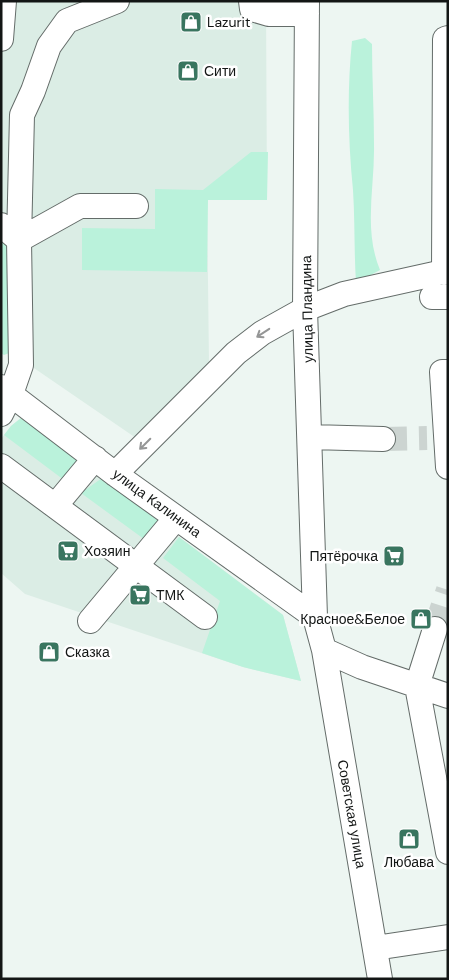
<svg xmlns="http://www.w3.org/2000/svg" width="449" height="980" font-family="'DM Sans',sans-serif">
<rect width="100%" height="100%" fill="#edf6f2"/>
<!-- built -->
<path fill="#dbede5" d="M1,1H266L267,200H207L209,364L136,438L31,366L1,216Z
M21,418L283,615L301,681L243,667L25,594L1,573V439L11,426Z"/>
<!-- green -->
<path fill="#baf2db" d="M365,38L372,44C372,78 374,111 374,144C375,187 363,229 380,270L356,283C354,252 355,221 353,190C348,141 347,90 352,41Z
M251,152H268L267,200H208L207,272L82,270V228L155,229V189L203,190Z
M1,229L16,241L12,352L4,355L1,353Z
M21,418L77,460L68,483L4,435L11,426Z
M102,478L160,522L148,542L81,493Z
M179,537L283,615L301,681L243,667L202,653L220,601L163,558Z"/>
<g fill="none" stroke-linecap="round" stroke-linejoin="round">
<!-- minor-tunnel -->
<path stroke="#ccd4d1" stroke-width="24" stroke-dasharray="24 12" stroke-linecap="butt" d="M383,439L427,438
M435,629L448,590"/>
<!-- minor casing -->
<g stroke="#646c69" stroke-width="26">
<path id="minor" d="M251,1L252,9L269,14H307
M307,1L305,309L315,617L324,650L380,979
M1,39L4,1
M1,225L19,240L21,365L11,394L1,414
M19,240L22,115L33,91L49,46L67,21L117,1
M19,240L80,206H136
M444,273L445,39L448,38
M432,297H448
M448,372H442L448,467
M1,387L115,474L315,617
M311,437L383,439
M1,466L205,617
M115,474L236,353L262,333L305,309L344,294L448,271
M55,506L95,458
M90,621L176,518
M435,629L417,686L448,852
M324,650L362,667L448,696
M375,948L448,937"/>
</g>
<!-- minor -->
<use href="#minor" stroke="#fff" stroke-width="24"/>
</g>
<!-- one-way arrows -->
<defs><path id="oneway-shaft" d="M-6 0H5M1.5-3L5.5 0L1.5 3" fill="none" stroke-width="1.6" stroke-linecap="round" stroke-linejoin="round" transform="scale(1.25)"/></defs>
<g stroke="#959696">
<use href="#oneway-shaft" transform="translate(263 333) rotate(147)"/>
<use href="#oneway-shaft" transform="translate(145 444) rotate(135)"/>
</g>
<!-- icons -->
<defs>
<g id="shop-square" transform="scale(1.125)"><rect x="-9" y="-9" width="18" height="18" rx="4" fill="#39755f" stroke="#fff"/><path d="M-5-2.5h2.3a2.7 3.5 0 0 1 5.4 0H5L5.5 6h-11ZM-1.5-2.5h3a1.5 2.3 0 0 0-3 0Z" fill="#fff"/></g>
<g id="supermarket-square" transform="scale(1.125)"><rect x="-9" y="-9" width="18" height="18" rx="4" fill="#39755f" stroke="#fff"/><path d="M-6-5.5h2.5l.6 2H6L4.5 2H-2.5L-4.4-4H-6ZM-1.5 3.2a1.3 1.3 0 1 0 .1 0ZM3 3.2a1.3 1.3 0 1 0 .1 0Z" fill="#fff"/></g>
</defs>
<g fill-rule="evenodd">
<use href="#shop-square" x="191" y="22"/>
<use href="#shop-square" x="188" y="71"/>
<use href="#supermarket-square" x="68" y="551"/>
<use href="#supermarket-square" x="394" y="556"/>
<use href="#supermarket-square" x="140" y="595"/>
<use href="#shop-square" x="421" y="619"/>
<use href="#shop-square" x="49" y="652"/>
<use href="#shop-square" x="409" y="839"/>
</g>
<g text-anchor="middle" stroke-width="5" stroke-linejoin="round" paint-order="stroke">
<!-- poi labels -->
<g font-size="14" fill="#131615" stroke="#fff" text-anchor="start">
<text x="207" y="27">Lazurit</text>
<text x="204" y="76">Сити</text>
<text x="84" y="556">Хозяин</text>
<text x="378" y="561" text-anchor="end">Пятёрочка</text>
<text x="156" y="600">ТМК</text>
<text x="405" y="624" text-anchor="end">Красное&amp;Белое</text>
<text x="65" y="657">Сказка</text>
<text x="409" y="867" text-anchor="middle">Любава</text>
</g>
<!-- street labels -->
<g font-size="14" fill="#131615" stroke="#fff">
<text transform="translate(307 309) rotate(-91)" y="5">улица Пландина</text>
<text transform="translate(157 503) rotate(36)" y="5">улица Калинина</text>
<text transform="translate(352 814) rotate(80)" y="5">Советская улица</text>
</g>
</g>
<!-- border -->
<rect width="449" height="980" fill="none" stroke="#131615" stroke-width="5"/>
</svg>
